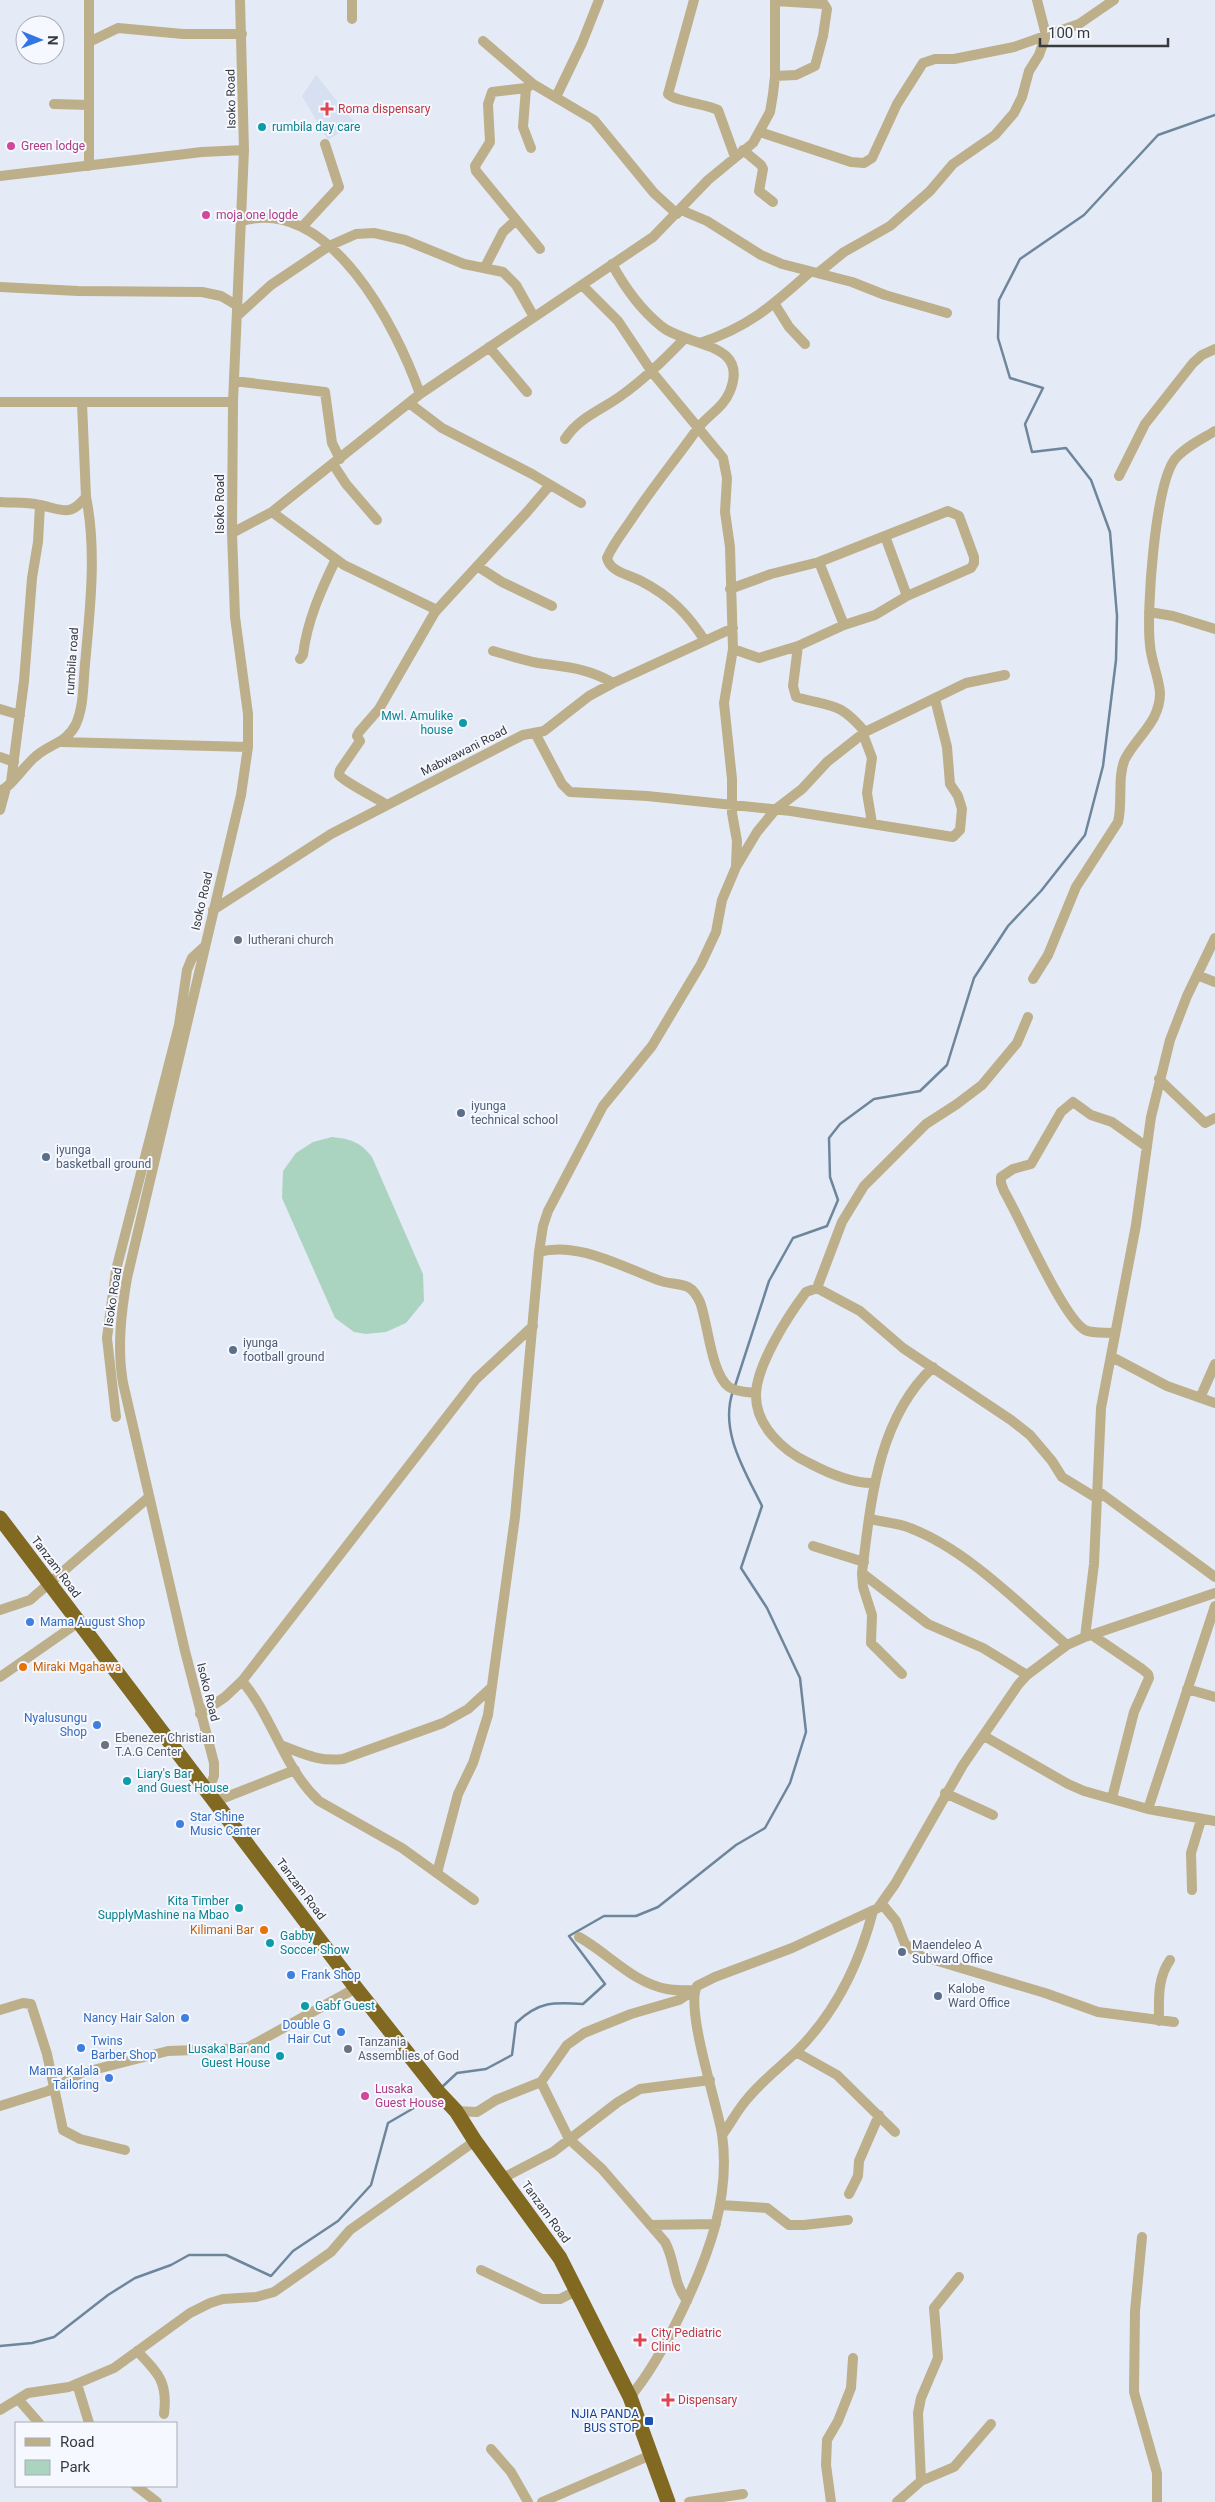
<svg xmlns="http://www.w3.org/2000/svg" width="1215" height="2502" font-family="Roboto,sans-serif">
<rect width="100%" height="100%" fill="#e5ebf6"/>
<!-- built -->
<path fill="#d7e0f1" d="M316,75L355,123L328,140L302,96Z"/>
<!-- green -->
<path fill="#abd4c0" d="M332,1137C351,1139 360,1142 372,1157L423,1274L424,1301L406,1323L386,1332L366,1334L354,1332L335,1318L282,1198L283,1171L296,1153L313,1142Z"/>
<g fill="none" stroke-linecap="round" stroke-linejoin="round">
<!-- stream -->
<path stroke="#6e869c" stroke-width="2.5" d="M735,1386L769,1281L793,1238L827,1226L838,1200L830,1177L829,1138L840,1124L874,1099L920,1091L947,1065L974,978L1008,926L1041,891L1085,835L1103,766L1116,660L1117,616L1110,532L1091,480L1066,448L1032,452L1025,424L1043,388L1010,378L998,338L999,300L1020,259L1084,215L1158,135L1215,115
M442,2087L457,2073L486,2069L512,2055L516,2023C539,2001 554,2002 583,2004L605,1984L569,1936L604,1916H636L658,1907L736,1845L765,1828L790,1783L806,1732L800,1678L767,1608L741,1568L762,1506C745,1471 719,1431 733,1391
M0,2346L32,2343L54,2337L108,2295L135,2278L171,2265L189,2255H226L271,2276L293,2251L338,2221L371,2185L388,2123L419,2105"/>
<!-- minor -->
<path stroke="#bdaf8a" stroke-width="10" d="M694,0L668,94C674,101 706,104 718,110L735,157
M352,19V0
M483,41L533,84L594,120L654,193L677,214
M89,42L118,28L183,34H242
M775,76L796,75L815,66L823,36L827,9L824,4L775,1
M533,84L526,88L492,92L488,104L490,142L475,166L476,171L540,249
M526,88L523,127L531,148
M556,97L582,43L599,0
M54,104L89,105
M760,132L851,162L864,163L872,158L897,104L923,63L935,59H954L1014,47L1079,24L1114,0
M743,150L761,165L763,169L759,191L773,202
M89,166V0
M0,176L202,152L244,150
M681,210L707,221L761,255L782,264L852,282L885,295L947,313
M242,221C330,196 397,328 420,394
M302,227L339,187L325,144
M612,264C625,288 640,309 661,326C686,347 750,341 730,391C724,407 708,415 698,428C676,459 652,488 631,520C623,532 613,544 607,558C610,572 630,575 641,581C670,596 688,614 705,641
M485,267L503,232L515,221
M818,273L844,252L890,226L930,191L953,164L995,135L1014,113L1022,97L1029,71L1039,55L1046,35L1037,0
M582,285L618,321L652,372L723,458L727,478L725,512L730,547L733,649L724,703L732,779V813L737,841L736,865
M0,287L78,291L202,292L221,296L238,306
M774,303L789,327L805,344
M237,316L271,285L329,246L356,234L374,233L405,240L464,264L503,272L516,285L534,317
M700,343C749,327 773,305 810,272
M489,347L527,392
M234,381L325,392L332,443L340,459
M0,402H233
M409,403L442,428L532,474L581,503
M565,439C579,417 602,410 622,395C646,378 665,359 685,338
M333,464L346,484L377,520
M1119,476L1145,424L1193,363L1202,355L1215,349
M0,502C13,503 27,502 40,505C62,509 69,518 86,497L82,403
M272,512L344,565L437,610
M232,533L272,512L420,394L653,237L708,180L753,143L770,112L773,94L775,76V0
M885,536L907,596
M819,562L844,625
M477,566L502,582L552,606
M730,589L771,574L819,562L948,511L959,516L974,557V563L971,568L907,596L875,615L844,625L798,646L759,658L733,649
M1149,612L1173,616L1215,629
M798,646L793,686L796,697C831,707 839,701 865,732
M493,651C508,655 523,660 538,663C566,667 588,668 613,683
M300,659L303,655C307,621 321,590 336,559
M0,709L20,715
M535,733L562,784L570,792L647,796L791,811L953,837L960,830L962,809L958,796L950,784L947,747L935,699
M863,734L872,758L867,793L872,823
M62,742L248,747
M0,757L14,762
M11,782L24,681L32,578L38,542L40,505
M0,791C12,786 24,766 35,757C49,744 67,743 76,724C84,706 83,684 85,664C90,610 97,550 86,497
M387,805C377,798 344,782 339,775L340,770L360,741L357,736L359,732L379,709L435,612L527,512L550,485
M0,810L6,788
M213,910L331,834L523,735L544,731L589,696L613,683L733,628
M1197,975L1215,982
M1033,979L1048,955L1076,887L1118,822C1123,802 1117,777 1125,759C1137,736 1160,722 1160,693C1159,677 1151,661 1150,645C1146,611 1155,485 1175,459C1185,447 1202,439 1215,431
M1159,1079L1205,1123L1215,1118
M539,1252C578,1241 622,1267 658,1280C667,1284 679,1283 688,1287C694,1290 697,1296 700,1302C708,1323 711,1374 729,1387C736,1392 748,1392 756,1393
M817,1288L842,1222L864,1186L926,1124L957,1104L982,1085L1017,1043L1028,1017
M1115,1333C1107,1332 1093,1334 1085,1330C1063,1318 1020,1218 1004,1191L1001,1183V1177L1013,1169L1031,1164L1061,1112L1073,1102L1091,1115L1112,1122L1147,1147
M1112,1357L1167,1386L1215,1403
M1200,1398L1215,1364
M116,1417L107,1338L116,1270L179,1025L187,970L192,958L204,947
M874,1483C852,1484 828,1473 809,1463C783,1451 755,1425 756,1394C757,1364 788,1316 806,1292L817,1288L860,1311L903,1348L1011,1420L1030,1435L1052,1461L1062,1477L1098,1499
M1098,1491L1215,1577
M869,1519C883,1522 898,1523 910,1528C968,1550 1021,1606 1067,1645
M813,1546L864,1562
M862,1573L928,1624L983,1648L1027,1675
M0,1610L30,1600L149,1497
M1092,1635L1142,1669L1148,1674L1149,1678L1134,1712L1112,1798
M1085,1637L1094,1564L1101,1408L1136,1225L1151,1117L1170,1040L1187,996L1215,938
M902,1674L871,1643L872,1615L863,1587L862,1573C871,1501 877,1420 933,1367
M0,1677L79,1622
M242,1681C273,1717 284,1769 319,1801L402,1848L474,1900
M1187,1689L1215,1697
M200,1714L225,1697L242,1681L476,1379L533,1326
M984,1736L1068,1784L1084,1791L1148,1809L1215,1821
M283,1746C304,1754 320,1762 343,1759L443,1723L468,1709L492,1687
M208,1791L214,1776V1763L185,1651L123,1383C117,1348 121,1313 127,1278L241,795L248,747V714L235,617L232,533L233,402L244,150L240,0
M945,1793L993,1815
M216,1801L295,1770
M1148,1809L1215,1606
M437,1873L458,1794L473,1763L488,1715L515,1517L539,1252L543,1226L548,1211L603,1106L652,1046L701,964L716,932L722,900L736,867L757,832L776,809L802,789L827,762L865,732L966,683L1005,675
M1192,1890L1191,1853L1201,1820
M882,1904L896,1921L905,1944L921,1956L1045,1993L1098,2012L1174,2022
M579,1937C608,1953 633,1983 667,1989C676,1991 685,1990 694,1990
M0,2010L23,2003L31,2004L47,2054L63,2130L80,2139L125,2150
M1159,2021C1159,1999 1157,1979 1170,1960
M796,2052L837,2075L895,2132
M541,2082L569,2139L602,2169L665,2242C676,2262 672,2281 687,2301
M0,2106L48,2091L81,2073L168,2051L247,2048L356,1988
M456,2111L477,2112L496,2100L541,2082L567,2045L584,2033L631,2014L679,2000L694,1990
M722,2135C731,2123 738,2109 748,2098C762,2081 779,2068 795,2053C835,2014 859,1965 873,1911
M503,2178L553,2152L618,2102L640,2089L710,2080
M849,2194L858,2176L859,2161L879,2115
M721,2205L767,2208L789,2225H804L848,2220
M650,2225L716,2224
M1142,2237L1135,2311L1134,2392L1157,2473V2502
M481,2270L542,2299H560L576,2291
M137,2351C158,2373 168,2381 164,2414
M77,2384L89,2423
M630,2397C651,2372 667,2342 681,2313C708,2257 731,2198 722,2134C717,2103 685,2009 697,1986L715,1977L792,1948L878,1908L895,1884L963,1765L1018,1685L1027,1675L1067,1645L1085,1637L1215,1593
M18,2399L39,2423
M0,2410L28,2393L69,2387L114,2368L190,2313L210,2303L223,2299L256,2297L274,2292L331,2252L350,2230L475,2141
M491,2449L511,2472L528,2502
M921,2481L918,2413L921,2398L938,2358L934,2308L959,2277
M136,2486L157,2502
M542,2502L651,2455
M689,2502L743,2494
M831,2502L826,2465L827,2440L838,2421L851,2388L853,2358
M897,2502L921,2481L954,2467L991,2424"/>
<!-- highway -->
<path stroke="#816921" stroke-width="15" d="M0,1518L356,1988L439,2093L456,2111L475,2141L560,2258L630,2397L668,2502"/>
</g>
<!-- markers -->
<g fill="#e0444e" stroke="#f5f8ff" stroke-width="2">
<path d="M324.5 101.5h5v5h5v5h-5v5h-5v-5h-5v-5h5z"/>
<path d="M637.5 2332.5h5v5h5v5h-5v5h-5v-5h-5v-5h5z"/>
<path d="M665.5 2392.5h5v5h5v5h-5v5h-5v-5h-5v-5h5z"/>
</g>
<g fill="#0f9aa8" stroke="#f5f8ff" stroke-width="2">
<circle cx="262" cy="127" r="5"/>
<circle cx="463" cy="723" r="5"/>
<circle cx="127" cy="1781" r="5"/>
<circle cx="239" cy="1908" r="5"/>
<circle cx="270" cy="1943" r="5"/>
<circle cx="305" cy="2006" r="5"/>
<circle cx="280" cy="2056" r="5"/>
</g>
<g fill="#d1479c" stroke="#f5f8ff" stroke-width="2">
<circle cx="11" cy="146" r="5"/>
<circle cx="206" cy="215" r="5"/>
<circle cx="365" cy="2096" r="5"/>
</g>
<g fill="#6b7280" stroke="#f5f8ff" stroke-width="2">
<circle cx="238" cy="940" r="5"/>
<circle cx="105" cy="1745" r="5"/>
<circle cx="348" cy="2049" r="5"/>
</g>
<g fill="#5c6f8a" stroke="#f5f8ff" stroke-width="2">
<circle cx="461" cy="1113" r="5"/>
<circle cx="46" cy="1157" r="5"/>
<circle cx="233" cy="1350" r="5"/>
<circle cx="902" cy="1952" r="5"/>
<circle cx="938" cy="1996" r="5"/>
</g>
<g fill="#3f7fe0" stroke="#f5f8ff" stroke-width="2">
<circle cx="30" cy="1622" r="5"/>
<circle cx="97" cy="1725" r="5"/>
<circle cx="180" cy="1824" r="5"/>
<circle cx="291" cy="1975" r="5"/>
<circle cx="185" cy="2018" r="5"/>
<circle cx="341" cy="2032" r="5"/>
<circle cx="81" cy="2048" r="5"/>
<circle cx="109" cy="2078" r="5"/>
</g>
<g fill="#e8710a" stroke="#f5f8ff" stroke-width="2">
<circle cx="23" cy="1667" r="5"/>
<circle cx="264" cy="1930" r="5"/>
</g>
<rect fill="#1a4fb4" stroke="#f5f8ff" stroke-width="2" x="644" y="2416" width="10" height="10" rx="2.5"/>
<g text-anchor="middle" stroke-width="4" stroke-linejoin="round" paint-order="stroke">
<!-- street labels -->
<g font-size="12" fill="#383a3e" stroke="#f5f8ff">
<text transform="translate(231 99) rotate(-91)" y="4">Isoko Road</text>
<text transform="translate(220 504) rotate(-90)" y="4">Isoko Road</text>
<text transform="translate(72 661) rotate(-86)" y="4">rumbila road</text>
<text transform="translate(464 751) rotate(-27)" y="4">Mabwawani Road</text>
<text transform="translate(202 901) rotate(-77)" y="4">Isoko Road</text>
<text transform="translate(113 1297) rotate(-81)" y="4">Isoko Road</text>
<text transform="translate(56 1567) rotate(53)" y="4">Tanzam Road</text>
<text transform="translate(208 1692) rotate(76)" y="4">Isoko Road</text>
<text transform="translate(301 1889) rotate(53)" y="4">Tanzam Road</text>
<text transform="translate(546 2212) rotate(54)" y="4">Tanzam Road</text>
</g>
<!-- health labels -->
<g font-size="12" fill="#be3a42" stroke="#f5f8ff" text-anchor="start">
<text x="338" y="113">Roma dispensary</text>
<text x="651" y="2337">City Pediatric<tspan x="651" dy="14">Clinic</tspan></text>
<text x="678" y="2404">Dispensary</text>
</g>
<!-- culture labels -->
<g font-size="12" fill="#0d838f" stroke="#f5f8ff" text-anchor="start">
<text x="272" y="131">rumbila day care</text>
<text x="453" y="720" text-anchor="end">Mwl. Amulike<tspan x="453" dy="14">house</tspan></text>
<text x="137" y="1778">Liary's Bar<tspan x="137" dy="14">and Guest House</tspan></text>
<text x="229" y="1905" text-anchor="end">Kita Timber<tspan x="229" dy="14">SupplyMashine na Mbao</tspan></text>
<text x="280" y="1940">Gabby<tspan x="280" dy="14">Soccer Show</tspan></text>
<text x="315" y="2010">Gabf Guest</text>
<text x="270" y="2053" text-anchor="end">Lusaka Bar and<tspan x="270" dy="14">Guest House</tspan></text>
</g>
<!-- hotel labels -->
<g font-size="12" fill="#b23c85" stroke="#f5f8ff" text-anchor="start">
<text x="21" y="150">Green lodge</text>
<text x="216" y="219">moja one logde</text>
<text x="375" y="2093">Lusaka<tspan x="375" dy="14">Guest House</tspan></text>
</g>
<!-- worship labels -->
<g font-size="12" fill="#5b616d" stroke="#f5f8ff" text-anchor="start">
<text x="248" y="944">lutherani church</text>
<text x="115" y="1742">Ebenezer Christian<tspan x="115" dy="14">T.A.G Center</tspan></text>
<text x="358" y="2046">Tanzania<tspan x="358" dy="14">Assemblies of God</tspan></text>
</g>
<!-- service labels -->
<g font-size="12" fill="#4e5e75" stroke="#f5f8ff" text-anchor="start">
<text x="471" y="1110">iyunga<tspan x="471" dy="14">technical school</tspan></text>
<text x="56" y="1154">iyunga<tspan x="56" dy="14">basketball ground</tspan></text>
<text x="243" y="1347">iyunga<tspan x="243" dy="14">football ground</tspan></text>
<text x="912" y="1949">Maendeleo A<tspan x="912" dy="14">Subward Office</tspan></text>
<text x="948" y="1993">Kalobe<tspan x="948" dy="14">Ward Office</tspan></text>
</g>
<!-- shop labels -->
<g font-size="12" fill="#366cbe" stroke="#f5f8ff" text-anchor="start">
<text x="40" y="1626">Mama August Shop</text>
<text x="87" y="1722" text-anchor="end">Nyalusungu<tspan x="87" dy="14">Shop</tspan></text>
<text x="190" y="1821">Star Shine<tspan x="190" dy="14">Music Center</tspan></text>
<text x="301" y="1979">Frank Shop</text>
<text x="175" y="2022" text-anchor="end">Nancy Hair Salon</text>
<text x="331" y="2029" text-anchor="end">Double G<tspan x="331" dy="14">Hair Cut</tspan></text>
<text x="91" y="2045">Twins<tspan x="91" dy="14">Barber Shop</tspan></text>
<text x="99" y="2075" text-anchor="end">Mama Kalala<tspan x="99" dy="14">Tailoring</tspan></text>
</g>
<!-- food labels -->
<g font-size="12" fill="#c56008" stroke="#f5f8ff" text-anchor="start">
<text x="33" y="1671">Miraki Mgahawa</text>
<text x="254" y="1934" text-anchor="end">Kilimani Bar</text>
</g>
<!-- transit labels -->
<g font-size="12" fill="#164399" stroke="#f5f8ff" text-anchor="end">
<text x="639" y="2418">NJIA PANDA<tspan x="639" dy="14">BUS STOP</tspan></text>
</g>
</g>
<!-- legend -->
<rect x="15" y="2422" width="162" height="65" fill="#f5f8ff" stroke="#a9acb2"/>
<rect x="25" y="2438" width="25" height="8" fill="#bdaf8a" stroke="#a9acb2"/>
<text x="60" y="2447" font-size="15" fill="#383a3e">Road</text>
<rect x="25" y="2460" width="25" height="15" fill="#abd4c0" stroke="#a9acb2"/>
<text x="60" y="2472" font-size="15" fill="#383a3e">Park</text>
<!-- north arrow -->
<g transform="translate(40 40) rotate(91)"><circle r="24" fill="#f5f8ff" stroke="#a9acb2"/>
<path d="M0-4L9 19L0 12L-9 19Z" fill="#3575e3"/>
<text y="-8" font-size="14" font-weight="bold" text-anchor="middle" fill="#383a3e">N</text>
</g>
<!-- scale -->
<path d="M1040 38v8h128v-8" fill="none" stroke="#383a3e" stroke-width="2.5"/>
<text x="1048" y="38" font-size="15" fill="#383a3e" stroke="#f5f8ff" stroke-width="4" paint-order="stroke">100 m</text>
</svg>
